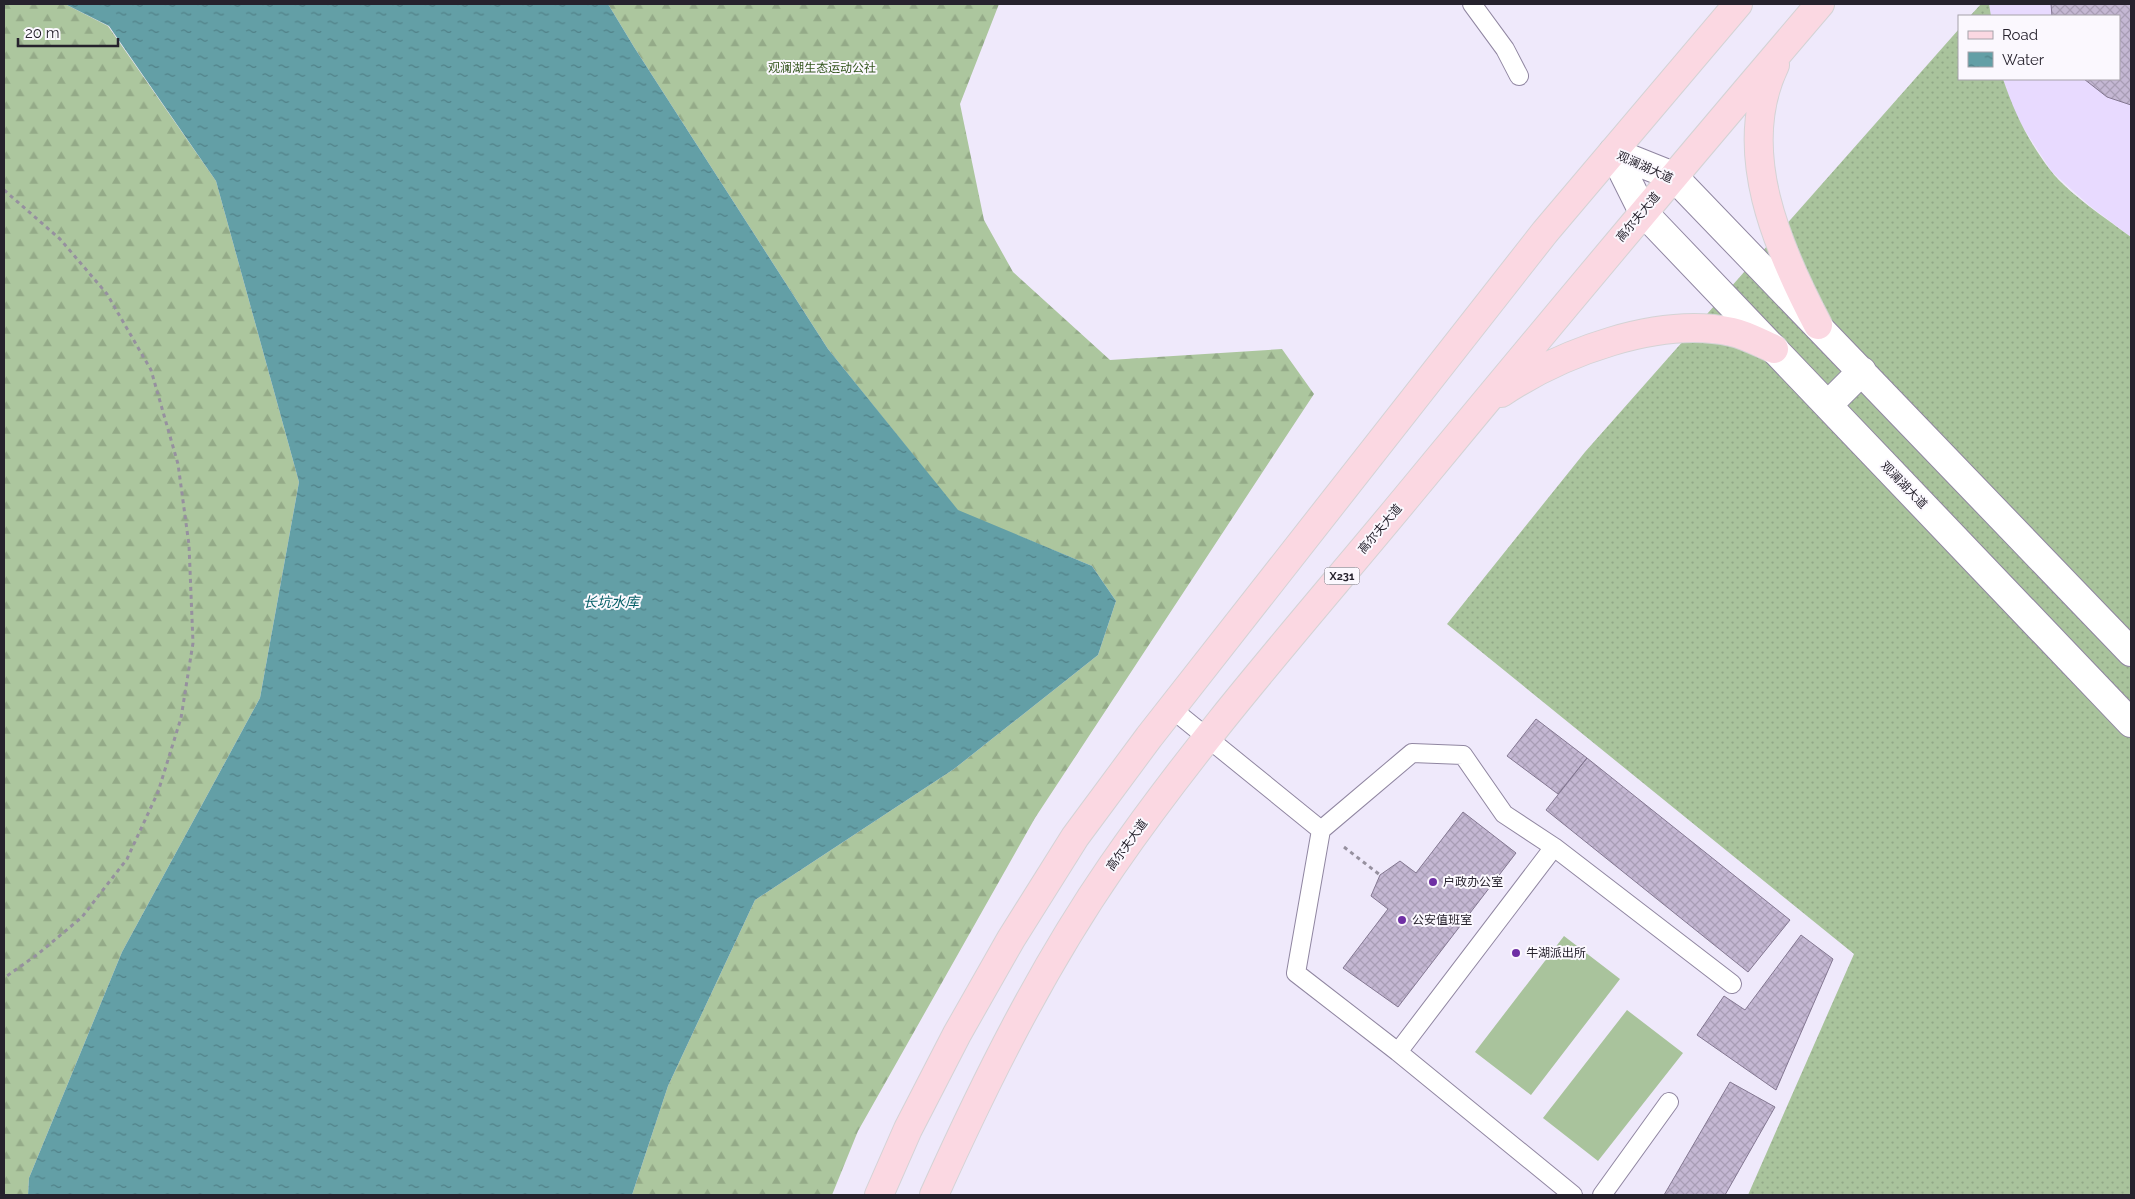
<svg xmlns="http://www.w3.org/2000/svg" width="2135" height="1199" font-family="Raleway,'Noto Sans SC',sans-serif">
<defs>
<pattern id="grass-dots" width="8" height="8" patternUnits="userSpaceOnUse" patternTransform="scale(1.25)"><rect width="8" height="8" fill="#a9c39c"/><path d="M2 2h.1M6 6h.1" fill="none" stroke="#91a787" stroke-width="1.8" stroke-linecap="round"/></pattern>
<pattern id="forest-firs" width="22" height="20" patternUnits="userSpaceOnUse" patternTransform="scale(1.25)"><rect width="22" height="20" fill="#acc69e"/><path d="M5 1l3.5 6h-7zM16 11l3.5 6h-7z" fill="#94aa88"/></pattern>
<pattern id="water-ripples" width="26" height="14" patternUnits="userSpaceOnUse" patternTransform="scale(1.25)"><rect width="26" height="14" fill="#639fa6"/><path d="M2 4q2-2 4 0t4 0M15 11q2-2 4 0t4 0" fill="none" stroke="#518188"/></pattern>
<pattern id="building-cross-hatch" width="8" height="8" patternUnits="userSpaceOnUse" patternTransform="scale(1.25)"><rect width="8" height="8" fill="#c4b7d3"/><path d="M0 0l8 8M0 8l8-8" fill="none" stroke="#a89db5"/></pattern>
</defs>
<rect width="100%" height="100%" fill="#efe9fb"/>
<!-- built -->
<path fill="#e8daff" d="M1989,4H2131V237L2090,206L2052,172L2015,115L2003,79H2119V16H1991Z"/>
<!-- grass -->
<path fill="url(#grass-dots)" d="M1981,4H1989L1991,16H1970Z
M1959,29V79H2003C2014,112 2029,143 2051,171C2068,193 2108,220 2131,237V1195H1748L1854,954L1447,624L1585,452Z"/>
<!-- forest -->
<path fill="url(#forest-firs)" d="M4,4H65L108,26L216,181L299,482L260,698L122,952L29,1178L28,1195H4Z
M608,4H999L960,104L984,220L1013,272L1110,360L1282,349L1314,394L1035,818L858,1131L832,1195H632L668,1086L755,900L954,769L1098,655L1116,601L1092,566L958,511L828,349L634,47Z"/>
<!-- garden -->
<path fill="#a9c39c" d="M1564,936L1620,979L1531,1095L1475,1052Z
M1627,1010L1683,1053L1598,1161L1543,1118Z"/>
<!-- water -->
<path fill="url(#water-ripples)" d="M65,4H608L634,47L828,349L958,510L1092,566L1116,601L1098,655L954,769L755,900L668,1086L632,1195H28L29,1178L122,952L260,698L299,482L216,181L109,26Z"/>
<!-- building -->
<path fill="url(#building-cross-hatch)" stroke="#837791" d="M2051,4H2131V105L2107,97L2084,79H2119V16H2052Z
M1536,719L1587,758L1558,794L1507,756Z
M1587,758L1790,920L1748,972L1546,810Z
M1463,812L1516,853L1398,1007L1343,968L1388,909L1371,896L1380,875L1400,861L1416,873Z
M1801,935L1833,959L1776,1090L1697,1035L1724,996L1745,1010Z
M1730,1082L1775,1107L1725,1195H1664Z"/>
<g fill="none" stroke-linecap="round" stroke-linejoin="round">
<!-- lane casing -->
<g stroke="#9086a1" stroke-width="20">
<path id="lane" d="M1472,4L1505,49L1519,76
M1172,709L1321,830L1296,973L1398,1052L1573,1195
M1321,830L1412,753L1463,755L1504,814L1554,847L1732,984
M1398,1052L1554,847
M1602,1195L1669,1102"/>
</g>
<!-- secondary casing -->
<g stroke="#9086a1" stroke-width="30">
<path id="secondary" d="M1613,152L1643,212L2131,723
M1613,152L1673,176L2131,652
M1828,405L1862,371"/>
</g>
<!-- primary casing -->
<g stroke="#d4d3d5" stroke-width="30">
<path id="primary" d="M1775,65C1734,150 1778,249 1818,325
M1501,393C1561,353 1658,316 1732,332C1746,335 1760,343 1774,349
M879,1195L908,1129L957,1034L1011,939L1075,837L1149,737L1545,232L1738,4
M934,1195C985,1082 1041,969 1112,866C1201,737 1306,619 1406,498C1543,332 1681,167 1820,4"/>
</g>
<!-- path -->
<path stroke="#96909f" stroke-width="3" stroke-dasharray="4 4" stroke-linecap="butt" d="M4,190L60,239L107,294L151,370L178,464L189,545L193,643L181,718L158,792L127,859L82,917L38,954L4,978
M1344,847L1380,875"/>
<!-- lane -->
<use href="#lane" stroke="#fff" stroke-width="18"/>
<!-- secondary -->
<use href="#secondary" stroke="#fff" stroke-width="28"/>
<!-- primary -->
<use href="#primary" stroke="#fbd8e2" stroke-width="28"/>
</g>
<!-- markers -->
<g fill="#6f2fa4" stroke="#fbf8fe" stroke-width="2">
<circle cx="1433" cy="882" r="5"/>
<circle cx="1402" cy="920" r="5"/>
<circle cx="1516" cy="953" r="5"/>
</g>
<g text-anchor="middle" stroke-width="4" stroke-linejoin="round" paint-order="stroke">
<!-- shield labels -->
<rect fill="#fbf8fe" stroke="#66626c" stroke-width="1" x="1324.5" y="567.5" width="35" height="17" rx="4"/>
<g font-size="11" font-weight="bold" fill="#26222d">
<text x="1342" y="580">X231</text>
</g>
<!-- park labels -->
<g font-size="12" fill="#33551d" stroke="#fbf8fe">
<text x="822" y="72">观澜湖生态运动公社</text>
</g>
<!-- street labels -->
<g font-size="12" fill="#26222d" stroke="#fbf8fe">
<text transform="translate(1645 167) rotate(24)" y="4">观澜湖大道</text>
<text transform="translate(1638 217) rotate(-50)" y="4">高尔夫大道</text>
<text transform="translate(1904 485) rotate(46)" y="4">观澜湖大道</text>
<text transform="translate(1380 529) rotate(-50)" y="4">高尔夫大道</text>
<text transform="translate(1127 845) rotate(-54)" y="4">高尔夫大道</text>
</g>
<!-- poi labels -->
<g font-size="12" fill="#26222d" stroke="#fbf8fe" text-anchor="start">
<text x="1443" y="886">户政办公室</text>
<text x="1412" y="924">公安值班室</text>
<text x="1526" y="957">牛湖派出所</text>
</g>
<!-- water labels -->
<g font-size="14" font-style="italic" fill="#055f67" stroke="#fbf8fe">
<text x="611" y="607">长坑水库</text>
</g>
</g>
<!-- border -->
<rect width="2135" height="1199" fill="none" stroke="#26222d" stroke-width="10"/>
<!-- legend -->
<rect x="1958" y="15" width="162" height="65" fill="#fbf8fe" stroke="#a6a2aa"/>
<rect x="1968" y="31" width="25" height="8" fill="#fbd8e2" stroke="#a6a2aa"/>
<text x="2002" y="40" font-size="15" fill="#26222d">Road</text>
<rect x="1968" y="52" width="25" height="15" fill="url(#water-ripples)" stroke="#a6a2aa"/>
<text x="2002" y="65" font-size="15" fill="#26222d">Water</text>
<!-- scale -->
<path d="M18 38v8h100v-8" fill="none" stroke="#26222d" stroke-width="2.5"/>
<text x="25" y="38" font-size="15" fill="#26222d" stroke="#fbf8fe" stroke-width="4" paint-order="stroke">20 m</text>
</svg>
